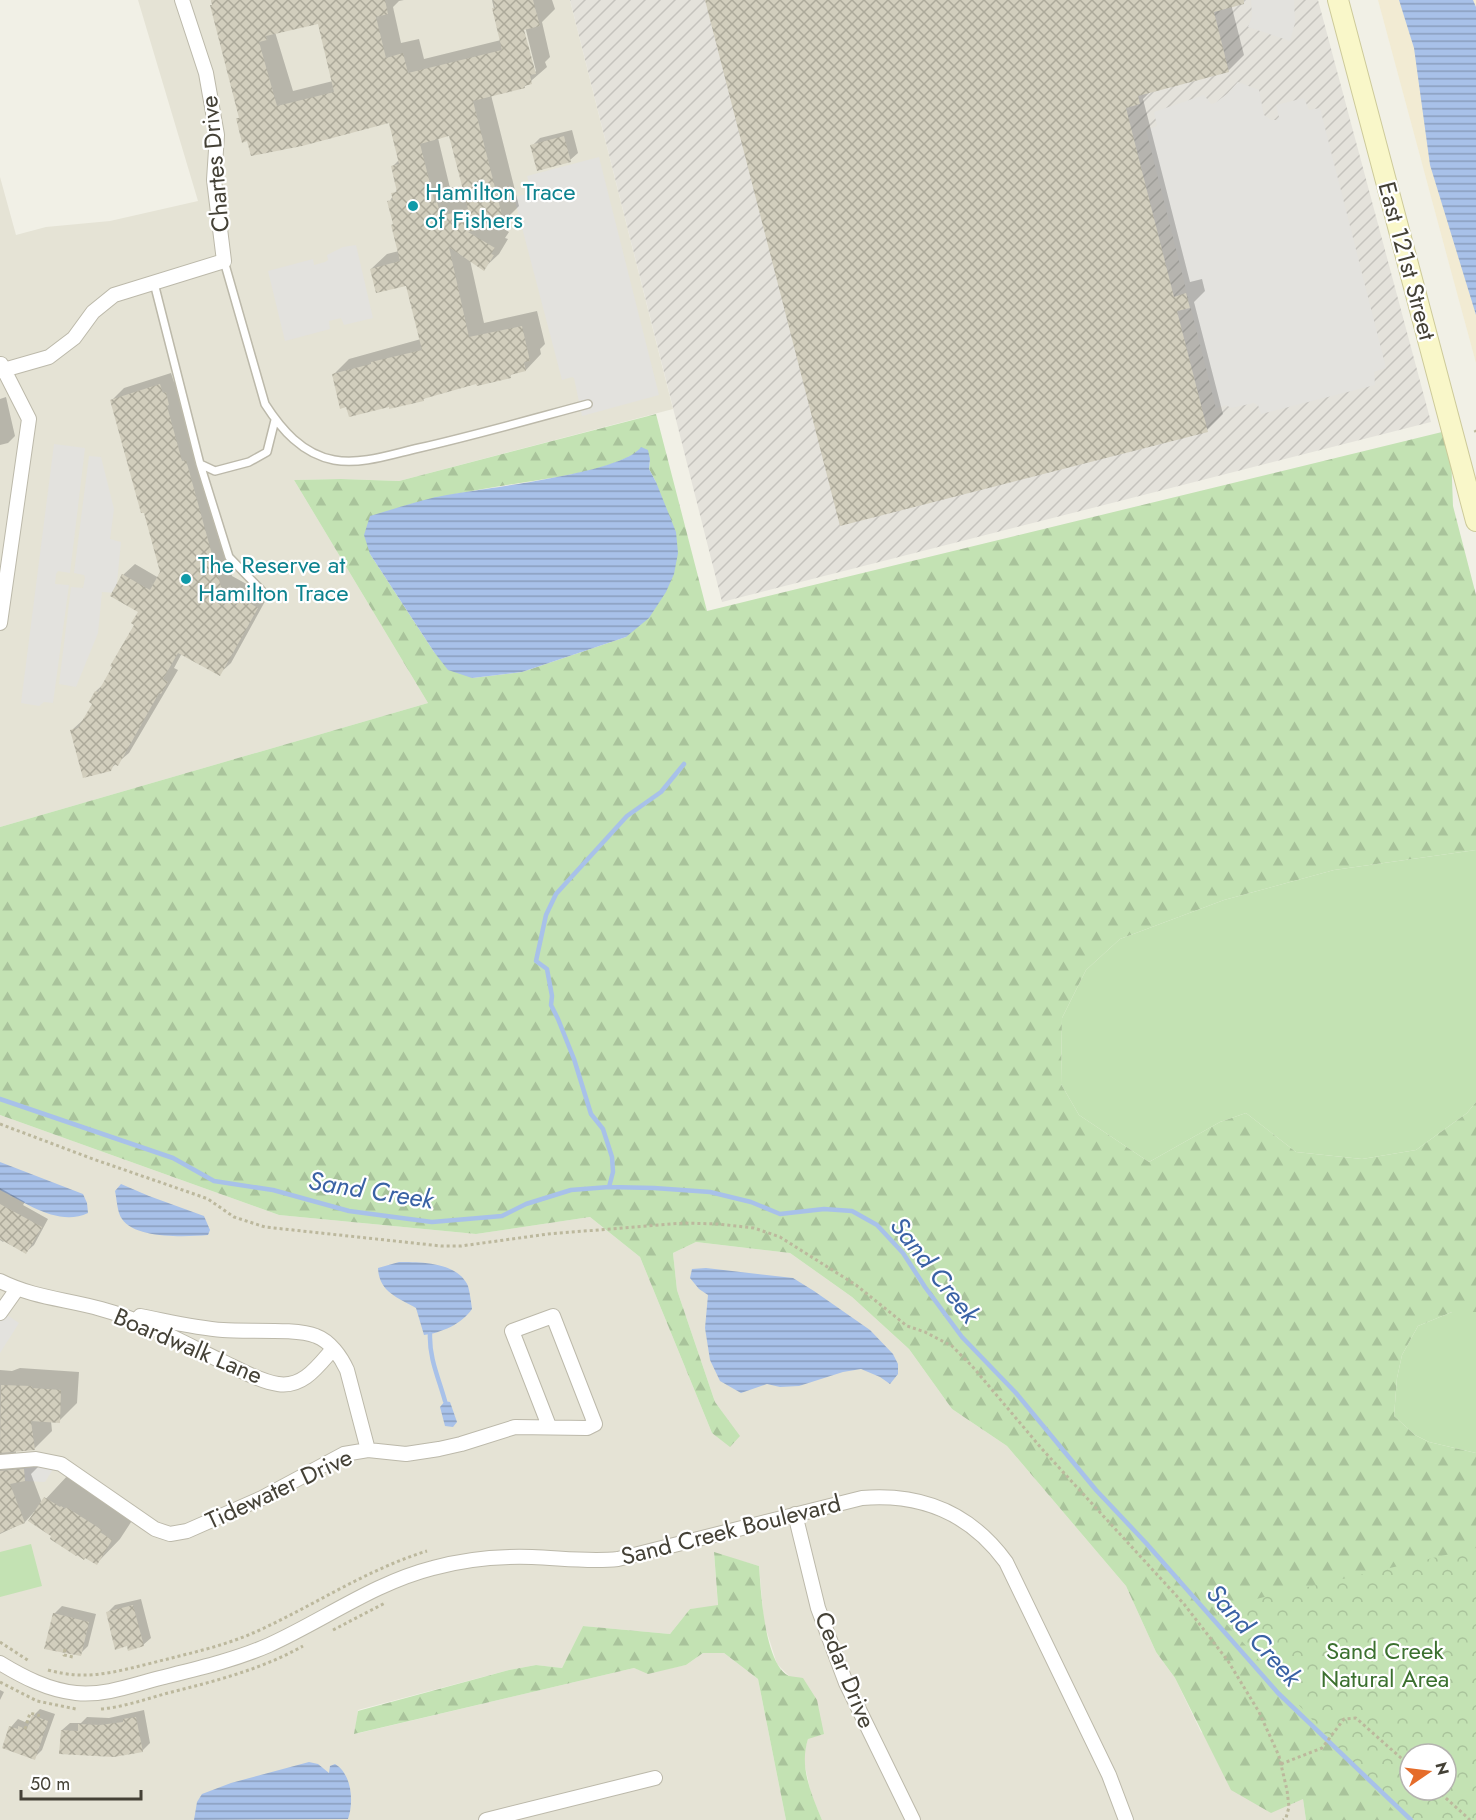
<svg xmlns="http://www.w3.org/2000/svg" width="1476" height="1820" font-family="Jost,sans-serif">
<defs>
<pattern id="industrial-furrows" width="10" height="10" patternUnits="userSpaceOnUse" patternTransform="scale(1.5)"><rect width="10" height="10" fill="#e4e2db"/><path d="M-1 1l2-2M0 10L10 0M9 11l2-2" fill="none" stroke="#c5c3bd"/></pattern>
<pattern id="forest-firs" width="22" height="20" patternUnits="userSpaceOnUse" patternTransform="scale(1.5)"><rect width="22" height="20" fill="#c3e2b3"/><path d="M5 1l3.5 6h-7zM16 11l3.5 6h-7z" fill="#a9c39b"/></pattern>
<pattern id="park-crowns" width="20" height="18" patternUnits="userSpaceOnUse" patternTransform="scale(1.5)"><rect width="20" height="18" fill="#c3e2b3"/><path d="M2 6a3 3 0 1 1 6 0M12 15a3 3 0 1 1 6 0" fill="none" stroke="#a9c39b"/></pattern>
<pattern id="water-rules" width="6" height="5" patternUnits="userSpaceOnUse" patternTransform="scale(1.5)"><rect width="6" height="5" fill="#a8c1e9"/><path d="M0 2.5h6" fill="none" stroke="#8a9ebe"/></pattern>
<pattern id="building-cross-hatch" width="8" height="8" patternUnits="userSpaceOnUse" patternTransform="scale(1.5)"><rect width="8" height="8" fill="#d2cebd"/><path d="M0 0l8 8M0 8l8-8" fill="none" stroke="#aca99a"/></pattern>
</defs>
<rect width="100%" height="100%" fill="#f1f0e6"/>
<!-- residential -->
<path fill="#e5e3d5" d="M138,0H570L673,409L399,481L341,479L294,480L428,703L0,827V177L16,235L46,227L110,221L198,201Z
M0,1115L279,1215L476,1234L590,1217L640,1257L712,1433L739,1436L715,1402L677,1290L673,1253L696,1242L790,1253L852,1297L909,1349L952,1409L1007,1446L1126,1586L1156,1652L1175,1678L1201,1732L1303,1799L1306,1820H822L811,1794L803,1756L808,1739L789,1676L777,1664L764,1623L759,1566L714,1553L718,1606L690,1609L670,1634L583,1626L562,1668L536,1665L509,1670L358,1710L355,1734L634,1668L648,1673L686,1665L703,1653H724L758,1679L786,1820H0Z"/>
<!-- commercial -->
<path fill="#f2ebd3" d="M1378,0H1476V363L1451,271Z"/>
<!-- industrial -->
<path fill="url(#industrial-furrows)" d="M570,0H1318L1431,422L722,602Z"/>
<!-- green -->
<path fill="#c3e2b3" d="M1476,850V1102L1467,1113L1416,1150L1362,1159L1296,1152L1246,1113L1220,1122L1149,1162L1079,1115L1061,1084L1062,1018L1086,970L1120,939L1224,900L1334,870Z
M1452,1312H1476V1453L1429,1442L1415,1435L1394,1416L1397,1378L1402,1355L1418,1326Z
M31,1544L42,1586L0,1597V1552Z"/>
<!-- forest -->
<path fill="url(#forest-firs)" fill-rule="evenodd" d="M656,414L707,611L1442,432L1451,453L1453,506L1476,595V850L1334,870L1224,900L1120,939L1086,970L1062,1018L1061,1084L1079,1115L1149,1162L1220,1122L1246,1113L1296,1152L1362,1159L1416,1150L1467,1113L1476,1102V1312H1452L1418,1326L1402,1355L1397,1378L1394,1416L1415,1435L1429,1442L1476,1453V1820H1306L1303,1799L1271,1813L1231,1790L1175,1678L1156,1652L1126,1586L1007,1446L952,1409L909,1349L852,1297L790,1253L696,1242L673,1253L677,1290L715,1402L740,1436L730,1447L712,1433L640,1257L590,1217L476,1234L279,1215L0,1115V827L428,703L294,480L341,479L399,481ZM637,452L650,459L649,469L656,482L626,637L522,672L472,678L434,652L370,554L401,507C441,496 480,489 520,483C552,478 611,470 637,452ZM1410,1754H1446V1790H1410Z
M714,1552L759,1566C761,1590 764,1664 789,1676C793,1677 799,1677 803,1678L817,1700L824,1734L808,1739C799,1767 811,1793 822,1820H786L758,1679L724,1653H703L686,1665L648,1674L634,1668L354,1734L358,1711L509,1670L536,1665L562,1668L583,1626L670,1634L690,1609L718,1605Z"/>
<!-- park -->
<path fill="url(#park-crowns)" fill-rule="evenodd" d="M1476,1548V1820H1402L1213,1609ZM1410,1754H1446V1790H1410Z"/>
<!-- parking -->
<path fill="#e3e2de" d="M1251,0H1294L1295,23L1290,41L1248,27L1252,17Z
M1238,82L1259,90L1264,115L1271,120H1276L1279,117L1276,105L1304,98L1309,110L1320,108L1386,368L1374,372L1375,385L1261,414L1258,405L1254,403L1231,408L1226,405L1216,408L1146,130L1157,126L1154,112L1204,95L1211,104L1215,103L1227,94Z
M599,157L659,395L582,416L574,378L572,377L562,380L514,197L532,193L527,176Z
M356,245L373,318L344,325L341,318L329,321L330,329L285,341L268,271L313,259L314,265L325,262L328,260L327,255L343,247Z
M54,444L85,448L70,573L58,571L56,574L55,584L69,585L53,703L44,702L39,706L21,703Z
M89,456L101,457L114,509L110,539L121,542L116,593L102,592L98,633L76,687L59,684L71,587L83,588L85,578L84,575L74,573Z
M1,1311L19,1323L0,1353V1313Z
M23,1460L57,1463L45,1482L25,1481Z"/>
<!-- water -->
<path fill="url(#water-rules)" d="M1399,0H1473L1476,7V315L1430,165L1414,48Z
M641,447L648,450L650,459L649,469L656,482L676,532L678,553L674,574L666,592L649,618L626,637L522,672L472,678L448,670L434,652L370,554L364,535L370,516C391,510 411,503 432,498C471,489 621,475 641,447Z
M0,1162L83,1194L87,1203L88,1213C59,1227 26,1203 0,1190Z
M121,1184L149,1196L204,1216L210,1230L208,1235C186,1237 135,1239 122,1219C117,1212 117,1200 115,1191Z
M399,1262C420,1262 458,1262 468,1286C470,1293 471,1302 472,1309C462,1324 441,1333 424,1335L416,1308C397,1297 379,1292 378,1268Z
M706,1268L793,1278L814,1291L870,1330L893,1354L898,1364V1374L890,1384L880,1377L861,1369L843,1372L799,1386L780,1387L767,1384L741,1393L720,1381L710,1360L705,1328L708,1295L699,1289L690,1278L692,1269Z
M445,1401L450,1402L457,1422L453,1427L445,1426L440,1407Z
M309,1762L318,1764L329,1773L330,1766L335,1764C352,1774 354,1802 348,1819L194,1820L197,1802L202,1794L231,1783Z"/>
<!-- shadow -->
<path fill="#0003" fill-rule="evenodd" d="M211,0H404L399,1L393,7L401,43L419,39L424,59L501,40L492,0H552L555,9L542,22L550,57L545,62L547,67L524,87L491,95L519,206L503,222L496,224L509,232L505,238L508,239L499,254L483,269L470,260L484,323L537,311L545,344L540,349L541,354L526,370L513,373L510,376L477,382L426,397L423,400L334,374L349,359L421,339L407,284L371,269L387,254L399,251L395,223L389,202L398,188L393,166L399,160L390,121L248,140L238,119L240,117ZM319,22L333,81L293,91L275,32ZM524,22L536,71L534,73L521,23ZM450,134L467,199L456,201L453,187L450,188L438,138Z
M706,0H1230L1244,55L1228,71L1151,91L1143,99L1190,282L1202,279L1205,291L1194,302L1223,414L1207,430Z
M572,130L578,153L570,160L532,146L540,138Z
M171,373L174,382L177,381L180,392L178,394L193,451L197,450L232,576L268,596L231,663L219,674L182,653L174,668L178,670L129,753L110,769L72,730L84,719L94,703L96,691L106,682L136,624L140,611L123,575L135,564L159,578L162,572L112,400L124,388Z
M6,397L15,436L8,443L0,445V399Z
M0,1188L25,1202L23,1205L48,1219L34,1245L26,1252L5,1240L3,1242L0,1240Z
M20,1368L79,1372L77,1403L59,1421H51L52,1431L34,1449L16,1450V1453L41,1452L43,1462L31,1474L42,1503L69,1474L135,1516L120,1539L97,1563L53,1536L34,1512L25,1522L0,1534V1370L12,1371Z
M141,1599L151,1638L143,1645L107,1613L115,1605Z
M62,1606L96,1614L88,1646L80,1654L54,1614Z
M0,1690L4,1692L0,1700Z
M40,1709L55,1714L42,1750L34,1758L11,1727L18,1719L25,1722L27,1720L31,1721L33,1716Z
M144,1710L150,1743L142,1751L62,1730L70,1723H81L87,1717L109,1718Z"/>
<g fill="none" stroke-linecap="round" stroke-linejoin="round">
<!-- stream -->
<path stroke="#a8c1e9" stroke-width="4.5" d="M0,1099L173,1158L214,1181L273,1190L349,1211L394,1217L432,1222L502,1216L526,1204L571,1190L609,1187L654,1188L710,1192L751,1202L780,1214L824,1209L852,1211L877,1225L903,1253L925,1287L962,1337L1016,1393L1096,1490L1146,1543L1278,1693L1411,1820
M609,1187L613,1172L612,1157L603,1129L591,1114L574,1059L558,1019L551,1005L552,996L547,969L536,961L546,915L556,894L627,816L661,792L684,764
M430,1334C429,1358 439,1379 445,1401"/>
</g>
<!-- building -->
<path fill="url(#building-cross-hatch)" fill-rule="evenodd" d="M211,0H385L388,14L376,17L386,58L403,53L408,73L502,50L492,8H495L493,0H533L540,26L524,30L536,74L530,75L532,84L524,86L525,88L473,101L504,223L468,232L495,248L491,254L494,255L484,271L449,247L469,337L522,326L530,361L524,362L526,371L510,375L511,378L477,386L476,384L423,399L424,401L389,409V407L349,417L346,407L340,409L332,374L371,364V362L422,350L406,286L376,293L370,269L400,261L391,225L393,224L387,201L393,200L391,193L397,192L391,166L399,164L389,123L302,146L251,156L247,141L242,143L236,118H239L210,5H212ZM318,24L334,92L277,106L259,42L267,40L266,36ZM449,136L468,209L441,216L437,202L435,203L420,144Z
M705,0H1244V4L1214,12L1229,72L1138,96L1140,104L1126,108L1174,297L1186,293L1190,308L1177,311L1208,432L840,526Z
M564,136L571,162L537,171L530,145Z
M160,384L163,393L166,392L169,405L167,406L182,461L186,460L221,587L258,608L220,676L178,653L163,679L168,682L161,694L159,693L118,766L114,764L111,771L83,778L70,730L78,728L92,704L89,702L95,691L98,692L112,667L110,666L134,625L131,623L138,612L110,596L122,574L150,590L160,572L144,513H141L110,400Z
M0,1204L42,1227L26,1254L0,1239Z
M1,1385L32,1386V1388L61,1390L60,1423L31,1421L35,1450L0,1453Z
M24,1469L25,1481L10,1484L25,1523L0,1533V1471Z
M44,1497L60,1507L61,1506L65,1509L66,1507L102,1530L100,1532L112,1540L97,1565L85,1558L84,1560L77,1555L76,1556L50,1539L51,1536L28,1521Z
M133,1605L144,1646L128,1651L127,1646L115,1650L106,1612Z
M53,1613L89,1622L81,1656L44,1649Z
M32,1715L48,1721L35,1760L2,1748L9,1726L18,1729V1726L27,1729Z
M136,1717L143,1752L114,1757L59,1754L61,1730L78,1731V1724L100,1725L123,1722V1719Z"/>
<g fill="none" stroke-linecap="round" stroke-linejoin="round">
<!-- lane casing -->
<g stroke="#bcb9aa" stroke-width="10">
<path id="lane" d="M224,261L265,404C281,429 302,454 334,460C362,465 392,454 419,448C476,435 532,419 588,404
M154,283L200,464L215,471L249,462L267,452L275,420
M200,464L229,557L262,591"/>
</g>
<!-- street casing -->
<g stroke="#bcb9aa" stroke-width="16">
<path id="street" d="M0,371L49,357L74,338L93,312L114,295L224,261L214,180L217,135L206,73L182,0
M0,623L29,419L1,364
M0,1281C34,1298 66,1299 101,1309C142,1320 180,1341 219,1360C235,1367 260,1382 278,1384C303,1388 318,1366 333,1349
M0,1313L17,1289
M140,1316C167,1321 195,1328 223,1330C246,1332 297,1328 316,1336C330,1341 341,1357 347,1370L368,1450
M0,1462L36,1459L61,1464L155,1529L170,1534L187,1531L262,1498L344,1454L368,1450L406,1454L439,1449L461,1444L515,1427L587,1428L595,1424L553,1316L512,1331L549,1426
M795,1514L818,1608L846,1683L913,1820
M0,1663C23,1677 48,1690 76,1693C104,1696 133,1685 160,1678C196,1669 235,1660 269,1645C324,1620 374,1583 433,1568C465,1559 499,1556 532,1557C561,1558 589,1562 618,1559L862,1498C922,1493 971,1514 1006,1562L1109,1775L1126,1820
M486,1820L655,1778"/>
</g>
<!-- secondary casing -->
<g stroke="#cdca9a" stroke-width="22">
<path id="secondary" d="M1338,0L1476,521"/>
</g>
<!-- path -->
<path stroke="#bcb89d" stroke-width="3" stroke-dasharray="3 3" stroke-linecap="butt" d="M1475,430L1476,432
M0,1124L93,1159L197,1195L208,1199L234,1217L265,1227L441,1246H461L548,1234L684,1223L718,1224L754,1228L780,1237L856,1285L907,1326L925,1332L952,1346L972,1366L1042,1449L1184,1604L1228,1661L1259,1712L1279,1756L1287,1790L1289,1807L1286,1818L1283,1820
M333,1630L385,1603
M0,1642L29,1661
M65,1649L64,1655L73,1657
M48,1670C87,1681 114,1672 152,1663C186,1654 221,1647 253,1633C312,1607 365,1570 427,1551
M0,1682L37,1701L76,1709
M101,1709C124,1707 146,1699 168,1693C215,1681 260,1670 303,1646
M25,1729L30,1713L41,1716
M1281,1764L1322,1748L1344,1719L1356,1718L1410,1766
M1437,1790L1470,1820"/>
<!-- lane -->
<use href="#lane" stroke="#fff" stroke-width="7"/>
<!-- street -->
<use href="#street" stroke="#fff" stroke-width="14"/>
<!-- secondary -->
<use href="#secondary" stroke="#f9f7c9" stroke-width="20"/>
</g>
<!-- markers -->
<g fill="#0f9aa8" stroke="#fff" stroke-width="2">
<circle cx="413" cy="206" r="6"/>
<circle cx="186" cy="579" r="6"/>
</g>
<g text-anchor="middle" stroke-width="4.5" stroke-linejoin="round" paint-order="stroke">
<!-- street labels -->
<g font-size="24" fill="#444136" stroke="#fff">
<text transform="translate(215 164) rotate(-95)" y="8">Chartes Drive</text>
<text transform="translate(1407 261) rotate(75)" y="8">East 121st Street</text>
<text transform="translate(188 1346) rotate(23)" y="8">Boardwalk Lane</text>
<text transform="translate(279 1489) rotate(-25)" y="8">Tidewater Drive</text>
<text transform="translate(731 1530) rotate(-14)" y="8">Sand Creek Boulevard</text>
<text transform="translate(845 1670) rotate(68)" y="8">Cedar Drive</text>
</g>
<!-- culture labels -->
<g font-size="24" fill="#0d838f" stroke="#fff" text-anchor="start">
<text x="425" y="200">Hamilton Trace<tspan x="425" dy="28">of Fishers</tspan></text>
<text x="198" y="573">The Reserve at<tspan x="198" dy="28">Hamilton Trace</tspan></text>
</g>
<!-- park labels -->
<g font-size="24" fill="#3b702f" stroke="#fff">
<text x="1385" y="1659">Sand Creek<tspan x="1385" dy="28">Natural Area</tspan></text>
</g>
<!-- water labels -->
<g font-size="26" font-style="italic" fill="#3a62a5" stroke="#fff">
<text transform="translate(371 1190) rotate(9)" y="9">Sand Creek</text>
<text transform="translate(935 1270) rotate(52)" y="9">Sand Creek</text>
<text transform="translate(1254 1635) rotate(48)" y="9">Sand Creek</text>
</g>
</g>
<!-- north arrow -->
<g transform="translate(1428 1772) rotate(76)"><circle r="28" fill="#ffffff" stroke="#b4b3af" stroke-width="1.5"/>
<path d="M0-4.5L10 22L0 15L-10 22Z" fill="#e56c2a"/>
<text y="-9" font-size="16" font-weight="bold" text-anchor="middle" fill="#444136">N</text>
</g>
<!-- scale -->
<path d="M21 1790v9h120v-9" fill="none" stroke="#444136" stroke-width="3"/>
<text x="30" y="1790" font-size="18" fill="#444136" stroke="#ffffff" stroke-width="4.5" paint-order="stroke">50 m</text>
</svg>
